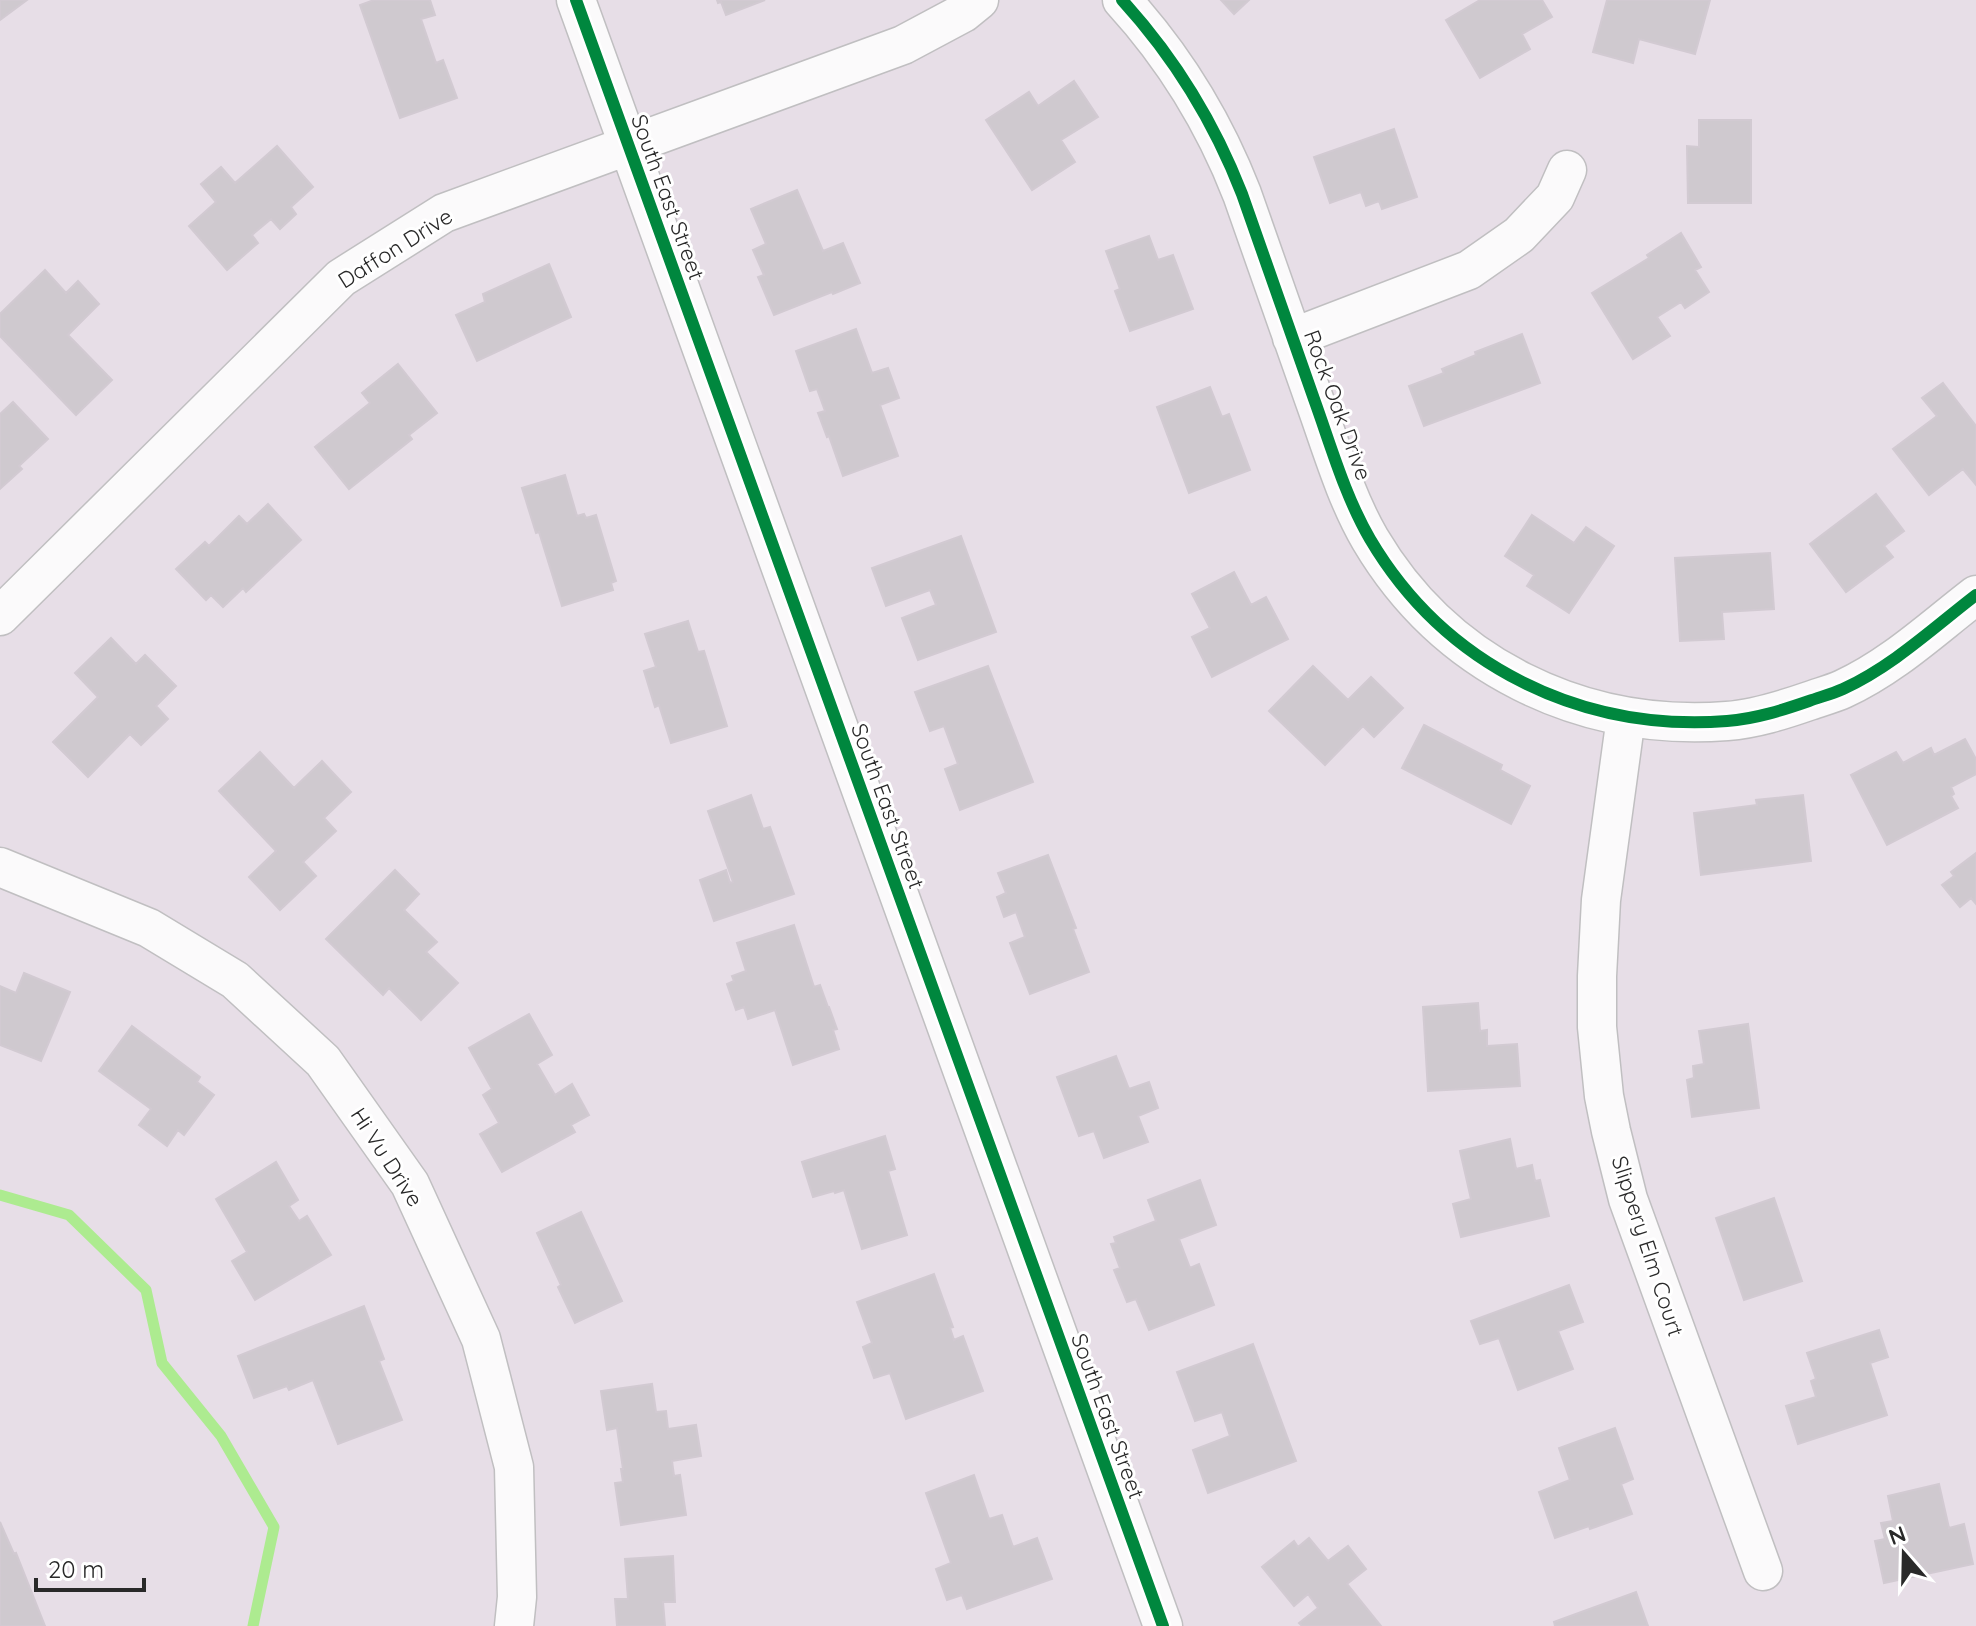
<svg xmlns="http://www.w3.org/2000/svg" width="1976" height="1626" font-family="Quicksand,sans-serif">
<rect width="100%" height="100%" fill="#e7dee7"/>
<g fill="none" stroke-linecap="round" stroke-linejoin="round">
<!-- stream -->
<path stroke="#adeb90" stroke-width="11" d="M0,1195L69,1215L146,1290L162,1363L221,1436L274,1527L253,1626"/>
</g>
<!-- building -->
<path fill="#cfc9cf" stroke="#d2cad2" stroke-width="2" d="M0,0H27L0,20Z
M374,0H430L435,15L421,19L436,63L443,60L457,98L400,118L360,5Z
M717,0H765L726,15L721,2L718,3Z
M1221,0H1249L1234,14Z
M1480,0H1542L1552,17L1522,34L1530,49L1480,78L1446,20Z
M1607,0H1710L1695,54L1639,39L1633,63L1593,52Z
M1074,81L1098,117L1061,140L1075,162L1032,190L986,120L1029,92L1038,106Z
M1699,120H1751V203H1688L1687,146L1699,147Z
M1394,129L1417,197L1382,209L1379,201L1366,206L1361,192L1330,203L1314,157Z
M277,146L313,187L291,207L296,214L280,229L271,219L252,235L258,243L227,270L189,226L216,202L201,184L221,167L235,183Z
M797,190L823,251L843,243L860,283L833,294L832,292L774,315L758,277L764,275L753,250L766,244L751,209Z
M1681,233L1701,267L1695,270L1709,292L1685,308L1681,302L1657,317L1670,336L1633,359L1592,293L1649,258L1647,255Z
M1149,236L1158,260L1173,255L1193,309L1130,331L1115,291L1120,289L1106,251Z
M549,264L571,317L477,361L456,315L485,302L483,294Z
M45,270L66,293L78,281L99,304L68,335L112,380L76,415L0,336V314Z
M856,329L872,373L888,368L899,398L880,405L898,456L843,476L829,436L827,437L818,413L825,411L817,389L810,391L796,351Z
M1522,334L1540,383L1424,426L1409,386L1444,373L1442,369L1476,355L1475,352Z
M398,364L437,413L409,435L412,439L349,489L315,447L370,403L362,393Z
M1943,383L1976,426V485L1963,469L1929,495L1893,449L1937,416L1922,398Z
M1210,387L1222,417L1229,414L1250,470L1189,493L1157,407Z
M13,402L48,439L19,466L22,469L0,489V414Z
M565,475L577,516L584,514L586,518L596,515L616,581L611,583L613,590L562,606L539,532L536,533L522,488Z
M1876,494L1904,531L1884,546L1893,557L1846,592L1810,544Z
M268,504L301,540L246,592L243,588L223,607L211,595L206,600L176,569L205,542L209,546L239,516L247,524Z
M1532,515L1574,543L1586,527L1614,546L1569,613L1527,586L1534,575L1505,556Z
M961,536L996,632L918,660L902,618L936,605L930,590L886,606L872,568Z
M1770,553L1774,609L1722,612L1724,639L1680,641L1675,558Z
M1234,572L1251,605L1266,597L1288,639L1212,677L1192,637L1210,628L1192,594Z
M688,621L698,652L704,651L727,726L671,743L659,705L655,707L644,671L656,667L645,634Z
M111,638L136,664L145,655L176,686L156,706L168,719L141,745L130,734L88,777L53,742L98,697L75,673Z
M988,666L1033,782L960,810L945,769L958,764L944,726L930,731L915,692Z
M1313,666L1348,700L1371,677L1403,708L1374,737L1363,726L1325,765L1269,711Z
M1424,725L1502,765L1500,770L1530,786L1511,824L1402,768Z
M1965,739L1976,759V774L1951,787L1954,794L1951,796L1958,808L1887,845L1851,775L1896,752L1903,763L1931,748L1934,755Z
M260,752L294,788L322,761L351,792L324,818L336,831L303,862L316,876L280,910L249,877L276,851L219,791Z
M751,795L763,829L770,827L794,894L714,921L700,880L726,870L730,883L733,882L708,811Z
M1803,795L1811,861L1701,875L1694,813L1757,805L1756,800Z
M1976,853V904L1971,898L1960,907L1942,885L1954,876L1951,872Z
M1048,855L1076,928L1073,929L1089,972L1030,994L1010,943L1025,937L1016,912L1004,917L997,897L1006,893L998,873Z
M395,870L419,894L404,910L437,942L426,952L458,983L421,1020L389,988L383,995L326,939Z
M794,925L814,987L820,985L828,1007H829L837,1029L833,1030L839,1049L793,1065L775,1010L748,1019L744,1007L736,1010L727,984L734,981L732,976L746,971L737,943Z
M24,973L70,992L41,1061L0,1045V986L16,993Z
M1478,1003L1480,1031L1487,1030V1046L1517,1044L1520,1086L1428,1091L1423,1007Z
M529,1014L552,1055L537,1064L555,1095L572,1084L589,1115L571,1125L575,1132L502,1172L480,1134L499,1123L483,1095L492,1089L469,1048Z
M1748,1024L1759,1108L1692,1117L1687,1080L1694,1078L1693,1066L1704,1064L1699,1031Z
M132,1026L200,1077L197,1082L214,1095L184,1135L178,1130L167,1146L139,1125L151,1109L99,1071Z
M1116,1056L1129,1089L1149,1082L1158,1108L1138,1116L1148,1142L1104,1158L1094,1131L1079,1136L1057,1077Z
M885,1136L895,1169L888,1171L907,1235L862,1249L844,1190L835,1193L834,1191L813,1197L802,1162Z
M1510,1139L1516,1169L1532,1165L1535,1181L1540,1180L1549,1216L1461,1237L1453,1204L1471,1199L1460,1151Z
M276,1162L298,1200L289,1206L299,1221L307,1216L331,1255L255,1300L232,1261L247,1252L216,1199Z
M1200,1180L1216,1225L1179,1239L1190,1268L1199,1264L1214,1305L1149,1330L1136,1299L1127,1302L1114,1270L1120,1268L1111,1244L1116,1243L1114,1237L1156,1221L1148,1200Z
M1774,1198L1802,1281L1744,1300L1716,1218Z
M581,1212L622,1301L575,1323L558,1287L561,1285L537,1233Z
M934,1274L953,1327L950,1328L954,1340L963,1336L983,1391L906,1419L890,1373L874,1378L863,1347L872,1343L857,1302Z
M1569,1285L1583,1322L1558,1331L1573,1369L1518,1390L1499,1338L1480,1344L1471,1321Z
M364,1306L384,1359L379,1361L402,1420L338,1444L313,1380L289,1390L287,1386L254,1398L238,1356Z
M1879,1330L1888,1357L1870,1363L1887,1415L1798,1444L1786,1406L1816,1397L1811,1381L1816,1379L1807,1353Z
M1253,1344L1296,1461L1208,1493L1193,1450L1230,1436L1222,1412L1195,1421L1177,1372Z
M652,1384L656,1412L666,1411L668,1429L696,1425L701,1456L672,1461L674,1476L680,1475L686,1515L621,1525L615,1483L623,1482L621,1469H623L617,1428L607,1430L601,1391Z
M1615,1428L1633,1479L1621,1484L1632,1514L1590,1529L1589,1526L1555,1538L1539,1492L1570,1480L1559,1448Z
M974,1475L989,1519L1002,1515L1013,1547L1037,1538L1052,1579L967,1609L962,1595L947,1600L936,1569L951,1563L926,1493Z
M1939,1484L1949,1528L1964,1524L1973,1564L1884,1583L1875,1541L1885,1539L1881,1523L1893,1521L1888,1496Z
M0,1522L14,1554L16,1553L45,1626H0Z
M1309,1538L1328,1561L1348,1546L1366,1569L1347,1584L1381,1626H1302L1299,1623L1318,1608L1308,1594L1294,1606L1262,1567L1294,1541L1298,1547Z
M673,1556L675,1602H663L665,1626H617L615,1599H628L625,1559Z
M1636,1592L1648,1626H1555L1554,1622Z"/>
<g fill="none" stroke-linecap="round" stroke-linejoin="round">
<!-- minor casing -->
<g stroke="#c0bfc1" stroke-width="41">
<path id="minor" d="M576,0L1163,1626
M1122,0C1174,57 1214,122 1242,194C1266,262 1290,331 1314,399C1331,446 1345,496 1370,539C1445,666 1581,732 1727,721C1755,719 1783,710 1809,701C1820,697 1832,694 1843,689C1893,666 1933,628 1976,595
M1292,338L1469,270L1519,235L1555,197L1567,170
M0,616L341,278L444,213L903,45L963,13L979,0
M1626,717L1601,900L1597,976V1027L1604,1096L1611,1131L1628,1199L1763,1571
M0,867L149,928L235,980L323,1061L410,1184L481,1339L514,1467L517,1597L514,1626"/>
</g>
<!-- minor -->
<use href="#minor" stroke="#fbfafb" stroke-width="38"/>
<!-- cycleway casing -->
<g stroke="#fff" stroke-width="17">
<path id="cycleway" d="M576,0L1163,1626
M1122,0C1174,57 1214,122 1242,194C1266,262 1290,331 1314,399C1331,446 1345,496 1370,539C1445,666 1581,732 1727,721C1755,719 1783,710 1809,701C1820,697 1832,694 1843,689C1893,666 1933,628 1976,595"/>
</g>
<!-- cycleway -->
<use href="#cycleway" stroke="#00873e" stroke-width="12"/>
</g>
<g text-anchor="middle" stroke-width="6" stroke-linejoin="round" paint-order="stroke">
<!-- street labels -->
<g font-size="22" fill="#292929" stroke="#fff">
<text transform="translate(668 197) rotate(70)" y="8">South East Street</text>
<text transform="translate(395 248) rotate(-32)" y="8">Daffon Drive</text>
<text transform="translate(1338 405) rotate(70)" y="8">Rock Oak Drive</text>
<text transform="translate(888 806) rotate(70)" y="8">South East Street</text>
<text transform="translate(387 1157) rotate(57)" y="8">Hi Vu Drive</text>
<text transform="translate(1648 1246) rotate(72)" y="8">Slippery Elm Court</text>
<text transform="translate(1108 1416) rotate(70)" y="8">South East Street</text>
</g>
</g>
<!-- north arrow -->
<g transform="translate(1904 1554) rotate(340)" stroke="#ffffff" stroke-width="6" paint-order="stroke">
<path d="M0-6L14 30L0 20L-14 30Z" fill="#292929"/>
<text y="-12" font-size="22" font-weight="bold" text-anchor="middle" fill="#292929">N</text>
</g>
<!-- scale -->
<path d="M36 1578v12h108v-12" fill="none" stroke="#292929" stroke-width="4"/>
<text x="48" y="1578" font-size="24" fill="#292929" stroke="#ffffff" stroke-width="6" paint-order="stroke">20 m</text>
</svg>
